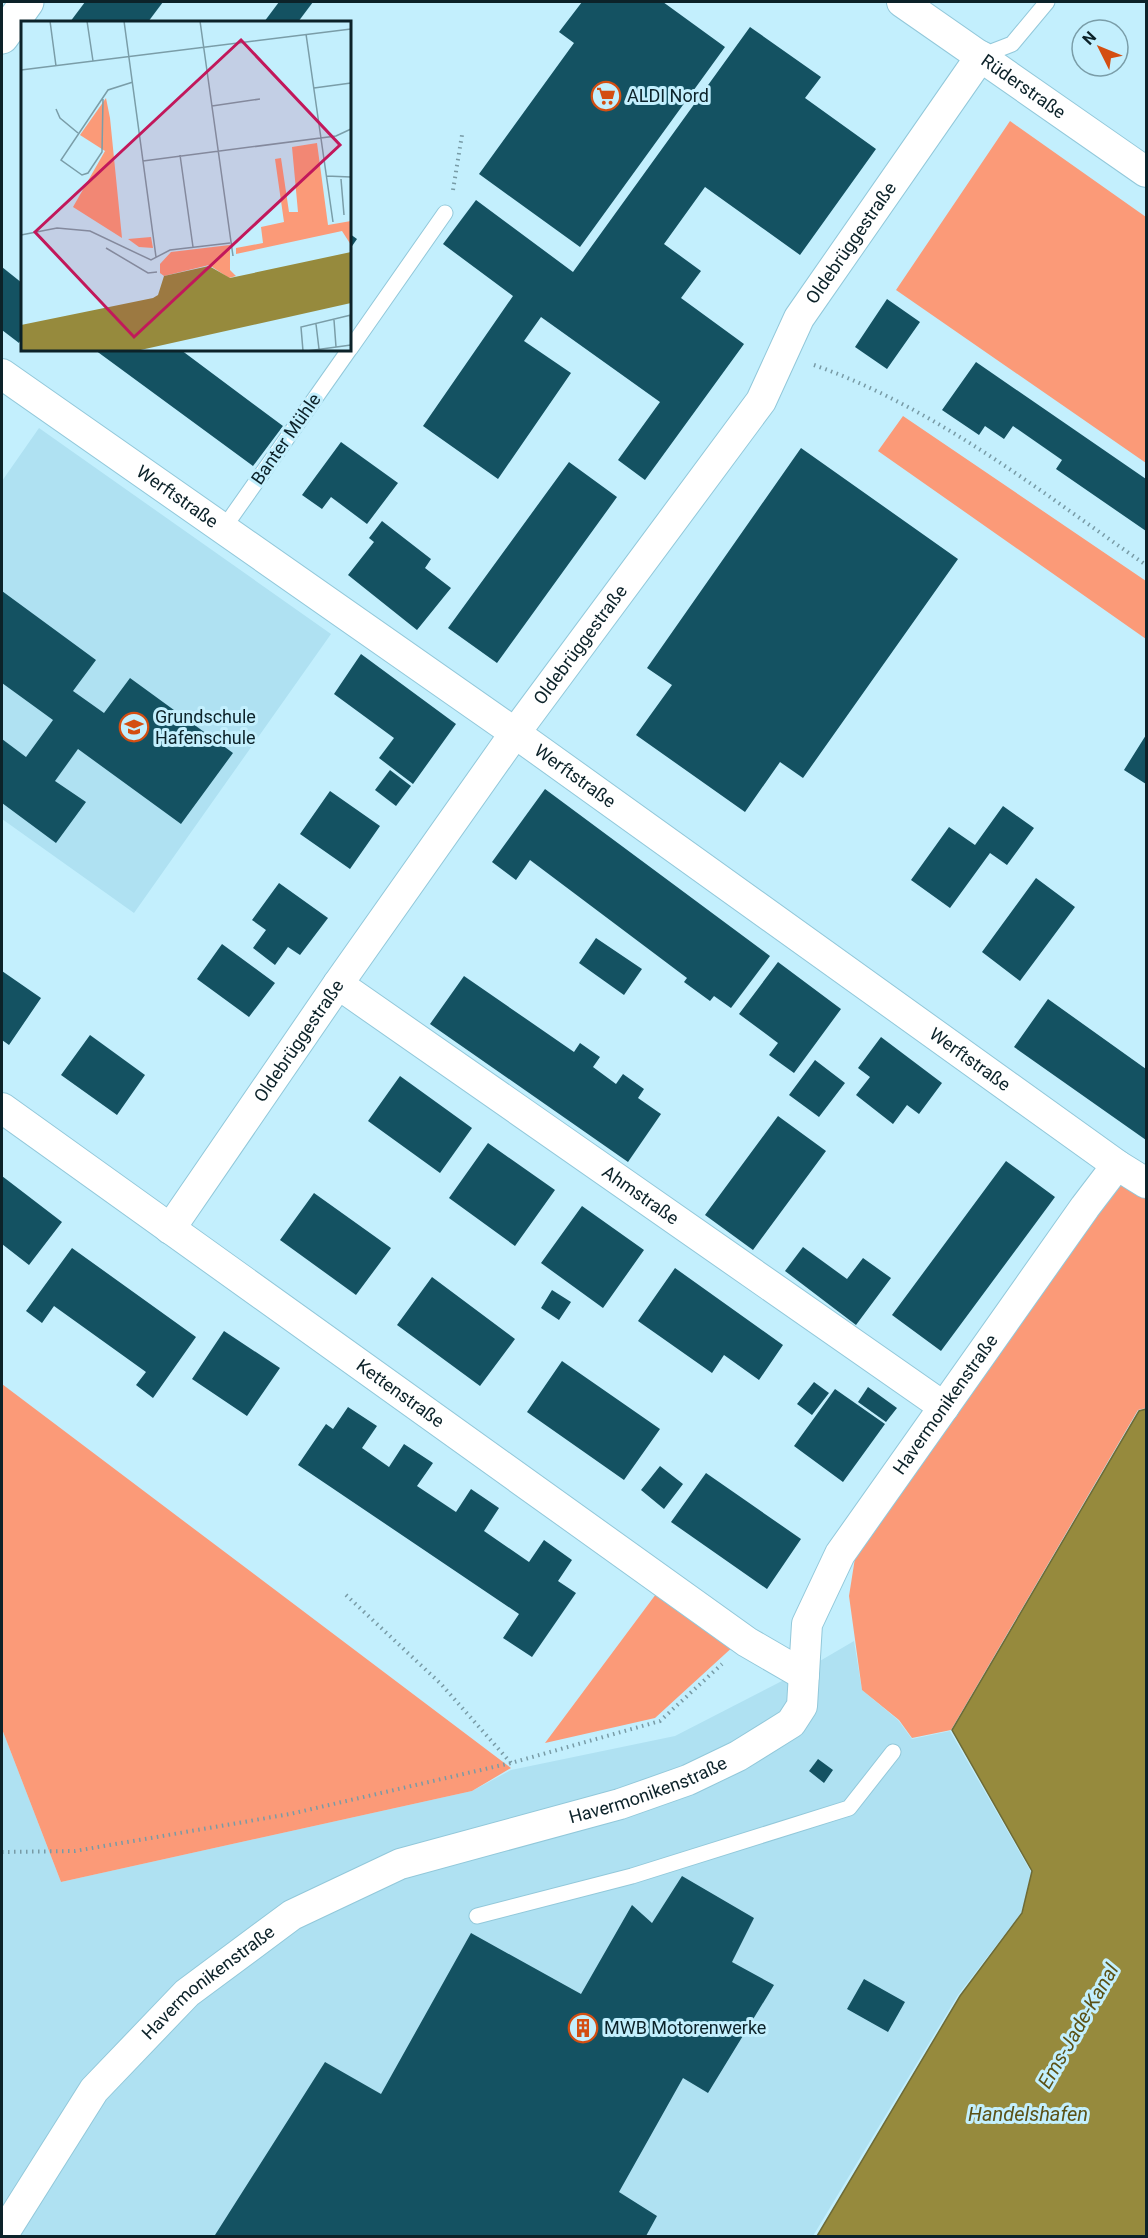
<svg xmlns="http://www.w3.org/2000/svg" width="1148" height="2238" font-family="Roboto,sans-serif">
<rect width="100%" height="100%" fill="#c3effd"/>
<!-- built -->
<path fill="#afe1f2" d="M39,428L331,634L134,913L2,819V481Z
M854,1641L862,1690L898,1720L912,1739L950,1731L1031,1872L1022,1912L958,1995L813,2236H2V1729L61,1882L472,1791L511,1770L675,1736L813,1665Z"/>
<!-- green -->
<path fill="#fb9a78" d="M1010,121L1146,217V463L896,290Z
M903,416L1146,581V639L878,451Z
M1129,1180L1146,1191V1408L1138,1410L951,1730L912,1738L899,1720L862,1690L849,1596L855,1558L1117,1184Z
M2,1384L511,1768L472,1791L61,1882L2,1729Z
M659,1590L736,1644L655,1718L545,1743Z"/>
<!-- water -->
<path fill="#968a3d" stroke="#6d6b37" stroke-width="1.5" d="M1146,1409V2236H817L960,1996L1022,1913L1032,1871L952,1730L1139,1411Z"/>
<!-- building -->
<path fill="#145262" d="M85,2H163L148,22H70Z
M279,2H313L298,22H264Z
M582,2H663L725,47L580,247L479,174L574,43L559,32Z
M750,27L821,77L805,98L876,149L800,255L705,187L664,244L701,271L681,298L744,344L645,480L618,460L660,402L541,317L524,341L571,373L498,479L423,426L513,296L443,244L476,200L573,272Z
M350,234L357,239L350,249Z
M2,267L22,283V337L19,343L2,330Z
M887,299L920,322L887,369L855,347Z
M95,350H181L283,426L253,466Z
M976,362L1146,479V531L1056,469L1062,460L1013,426L1004,439L985,426L979,435L942,410Z
M341,442L398,483L367,524L331,497L322,509L302,495Z
M801,448L958,559L803,778L780,762L745,812L636,735L672,685L647,668Z
M569,462L617,497L497,663L448,628Z
M382,521L431,559L425,568L451,588L417,630L348,575L374,542L369,538Z
M2,591L96,660L73,691L104,713L130,678L233,753L181,824L78,749L55,781L86,802L56,843L2,803V739L26,757L53,720L2,683Z
M361,654L456,724L413,784L379,758L394,738L334,694Z
M1146,735V784L1124,770Z
M390,770L411,786L396,806L375,790Z
M545,789L770,956L731,1008L714,996L710,1001L684,982L687,978L530,860L516,880L492,862Z
M330,791L380,826L350,869L300,834Z
M1003,806L1034,828L1007,865L990,853L950,908L911,880L949,827L975,845Z
M1036,878L1075,907L1020,981L982,952Z
M279,883L328,918L300,955L288,947L275,965L253,948L266,930L252,920Z
M596,938L642,969L624,995L579,963Z
M222,944L275,983L249,1017L197,979Z
M778,962L841,1009L794,1073L769,1055L778,1043L739,1014Z
M2,971L41,998L9,1045L2,1040Z
M464,976L574,1052L580,1043L600,1057L593,1067L616,1084L623,1074L644,1089L638,1098L661,1114L628,1162L430,1024Z
M1048,999L1146,1069V1140L1014,1047Z
M90,1035L145,1075L117,1115L61,1075Z
M881,1037L942,1083L919,1114L907,1105L893,1124L856,1095L870,1077L858,1068Z
M815,1060L845,1083L819,1117L789,1095Z
M400,1076L472,1128L440,1173L368,1121Z
M778,1116L826,1151L753,1250L705,1215Z
M488,1143L555,1190L515,1246L449,1198Z
M1006,1161L1055,1197L941,1351L892,1315Z
M2,1176L62,1222L29,1265L2,1244Z
M314,1193L391,1248L356,1295L280,1240Z
M582,1206L644,1250L603,1308L541,1263Z
M803,1247L847,1279L863,1258L891,1278L856,1325L785,1271Z
M72,1248L196,1337L153,1398L136,1385L146,1372L54,1306L42,1323L26,1311Z
M675,1268L783,1345L759,1380L724,1355L712,1373L638,1321Z
M432,1277L515,1339L480,1386L397,1325Z
M552,1290L571,1302L559,1320L541,1308Z
M224,1331L280,1368L247,1416L192,1379Z
M562,1361L660,1429L624,1480L527,1412Z
M814,1382L829,1393L812,1415L797,1404Z
M868,1387L897,1408L886,1422L858,1402Z
M835,1389L885,1424L843,1482L794,1446Z
M348,1407L377,1426L362,1448L389,1467L404,1444L433,1463L417,1486L456,1512L471,1489L499,1508L484,1531L529,1562L544,1540L572,1560L558,1581L576,1593L532,1657L503,1638L519,1614L298,1465L326,1424L333,1429Z
M660,1466L683,1484L664,1509L641,1490Z
M706,1473L801,1539L767,1589L671,1522Z
M818,1759L833,1770L824,1783L809,1771Z
M682,1876L754,1918L732,1962L774,1985L708,2093L683,2078L619,2192L657,2216L646,2236L215,2235L325,2062L381,2094L471,1933L581,1994L632,1905L652,1923Z
M864,1979L905,2002L888,2032L847,2009Z"/>
<g fill="none" stroke-linecap="round" stroke-linejoin="round">
<!-- service casing -->
<g stroke="#92c8da" stroke-width="17">
<path id="service" d="M981,56L1012,44L1047,2
M350,349L445,213
M223,529L349,350
M477,1916L632,1876L849,1808L893,1752"/>
</g>
<!-- minor casing -->
<g stroke="#92c8da" stroke-width="32">
<g id="minor">
<path id="s1" d="M902,2L1146,172"/>
<path id="s2" d="M2,374L515,733L1117,1165L1146,1183"/>
<path id="s3" d="M338,984L944,1407"/>
<path id="s4" d="M2,1108L747,1642L804,1675"/>
<path id="s5" d="M170,1229L338,984L515,733L761,401L799,318L981,56"/>
<path id="s6" d="M2,2236L94,2090L187,1993L292,1915L400,1864L620,1804L688,1780L738,1756L791,1723L802,1706L807,1624L840,1554L1085,1207L1117,1165"/>
</g>
</g>
<!-- tertiary casing -->
<g stroke="#92c8da" stroke-width="35">
<path id="tertiary" d="M2,37L27,2"/>
</g>
<!-- path -->
<path stroke="#789ba6" stroke-width="4" stroke-dasharray="1.5 4.5" stroke-linecap="butt" d="M453,190L462,135
M814,365C936,408 1041,492 1146,565
M346,1595L441,1684L511,1763
M2,1852L75,1851L290,1814L511,1763L660,1721L722,1664"/>
<!-- service -->
<use href="#service" stroke="#fff" stroke-width="15"/>
<!-- minor -->
<use href="#minor" stroke="#fff" stroke-width="30"/>
<!-- tertiary -->
<use href="#tertiary" stroke="#fff" stroke-width="33"/>
</g>
<!-- icons -->
<defs>
<g id="supermarket-ring" transform="scale(1.5)"><circle r="9.5" fill="#c3effd" stroke="#d44e11" stroke-width="1.5"/><path d="M-6-5.5h2.5l.6 2H6L4.5 2H-2.5L-4.4-4H-6ZM-1.5 3.2a1.3 1.3 0 1 0 .1 0ZM3 3.2a1.3 1.3 0 1 0 .1 0Z" fill="#d44e11"/></g>
<g id="school-ring" transform="scale(1.5)"><circle r="9.5" fill="#c3effd" stroke="#d44e11" stroke-width="1.5"/><path d="M0-5L7-2L0 1L-7-2ZM-4 1L0 2.5L4 1V4Q0 6-4 4Z" fill="#d44e11"/></g>
<g id="building-ring" transform="scale(1.5)"><circle r="9.5" fill="#c3effd" stroke="#d44e11" stroke-width="1.5"/><path d="M-4-6H4V6H1V3H-1V6H-4ZM-2.5-4.3h1.7v1.8h-1.7ZM.8-4.3h1.7v1.8H.8ZM-2.5-1h1.7V.8h-1.7ZM.8-1h1.7V.8H.8Z" fill="#d44e11"/></g>
</defs>
<g fill-rule="evenodd">
<use href="#supermarket-ring" x="606" y="96"/>
<use href="#school-ring" x="134" y="727"/>
<use href="#building-ring" x="583" y="2028"/>
</g>
<g text-anchor="middle" stroke-width="6" stroke-linejoin="round" paint-order="stroke">
<!-- street labels -->
<g font-size="18" fill="#0c2229" stroke="#c3effd">
<text dy="6" stroke="none"><textPath href="#s1" startOffset="148">Rüderstraße</textPath></text>
<text dy="6" stroke="none"><textPath href="#s5" startOffset="1200">Oldebrüggestraße</textPath></text>
<text transform="translate(286 439) rotate(-55)" y="6">Banter Mühle</text>
<text dy="6" stroke="none"><textPath href="#s2" startOffset="214">Werftstraße</textPath></text>
<text dy="6" stroke="none"><textPath href="#s5" startOffset="714">Oldebrüggestraße</textPath></text>
<text dy="6" stroke="none"><textPath href="#s2" startOffset="700">Werftstraße</textPath></text>
<text dy="6" stroke="none"><textPath href="#s5" startOffset="228">Oldebrüggestraße</textPath></text>
<text dy="6" stroke="none"><textPath href="#s2" startOffset="1186">Werftstraße</textPath></text>
<text dy="6" stroke="none"><textPath href="#s3" startOffset="369">Ahmstraße</textPath></text>
<text dy="6" stroke="none"><textPath href="#s4" startOffset="490">Kettenstraße</textPath></text>
<text dy="6" stroke="none"><textPath href="#s6" startOffset="1338">Havermonikenstraße</textPath></text>
<text dy="6" stroke="none"><textPath href="#s6" startOffset="816">Havermonikenstraße</textPath></text>
<text dy="6" stroke="none"><textPath href="#s6" startOffset="330">Havermonikenstraße</textPath></text>
</g>
<!-- poi labels -->
<g font-size="18" fill="#0c2229" stroke="#c3effd" text-anchor="start">
<text x="627" y="102">ALDI Nord</text>
<text x="155" y="723">Grundschule<tspan x="155" dy="21">Hafenschule</tspan></text>
<text x="604" y="2034">MWB Motorenwerke</text>
</g>
<!-- water labels -->
<g font-size="20" font-style="italic" fill="#5b5116" stroke="#c3effd">
<text transform="translate(1078 2026) rotate(-60)" y="7">Ems-Jade-Kanal</text>
<text x="1028" y="2121">Handelshafen</text>
</g>
</g>
<!-- overview -->
<g transform="translate(21 21)">
<rect width="330" height="330" fill="#c3effd"/>
<path d="M85,77L89,97L101,217L52,186L84,130L59,114ZM296,122L307,204L330,200V224L321,210L215,233V227L242,222L240,206L263,201L254,138L260,137L268,191H277L271,126ZM130,216L132,227L118,226L107,218ZM209,224V249L215,255L208,257L188,244L143,255L139,252V243L150,231Z" fill="#fb9a78"/>
<path d="M330,231V282L115,330H0V304L132,277L137,274L143,255L188,245L209,257Z" fill="#968a3d"/>
<path fill="none" stroke="#7a9da8" stroke-width="1.5" d="M29,0L35,45M66,0L72,40M103,0L135,236M179,0L212,235M285,13L312,201M0,49L330,8M293,67L330,62M82,78L81,131L67,152L61,154L40,139L87,69L112,61M191,85L239,78M35,88L39,97L57,112M159,134L172,226M122,140L315,115L330,108M305,155L330,156M320,158L323,194M0,214L36,207L69,210L130,239L149,229L209,222M85,227L127,252L136,251M329,295L330,314M313,299L315,326M295,303L298,328M282,330L280,306L330,294M286,330L330,324"/>
<path fill="#c2185b" fill-opacity="0.15" stroke="#c2185b" stroke-width="3" d="M220,19L319,124L113,316L14,211Z"/>
<rect width="330" height="330" fill="none" stroke="#0c2229" stroke-width="3"/>
</g>
<!-- border -->
<rect width="1148" height="2238" fill="none" stroke="#0c2229" stroke-width="6"/>
<!-- north arrow -->
<g transform="translate(1100 48) rotate(313)"><circle r="28" fill="#c3effd" stroke="#7a9da8" stroke-width="1.5"/>
<path d="M0-4.5L10 22L0 15L-10 22Z" fill="#d44e11"/>
<text y="-9" font-size="16" font-weight="bold" text-anchor="middle" fill="#0c2229">N</text>
</g>
</svg>
